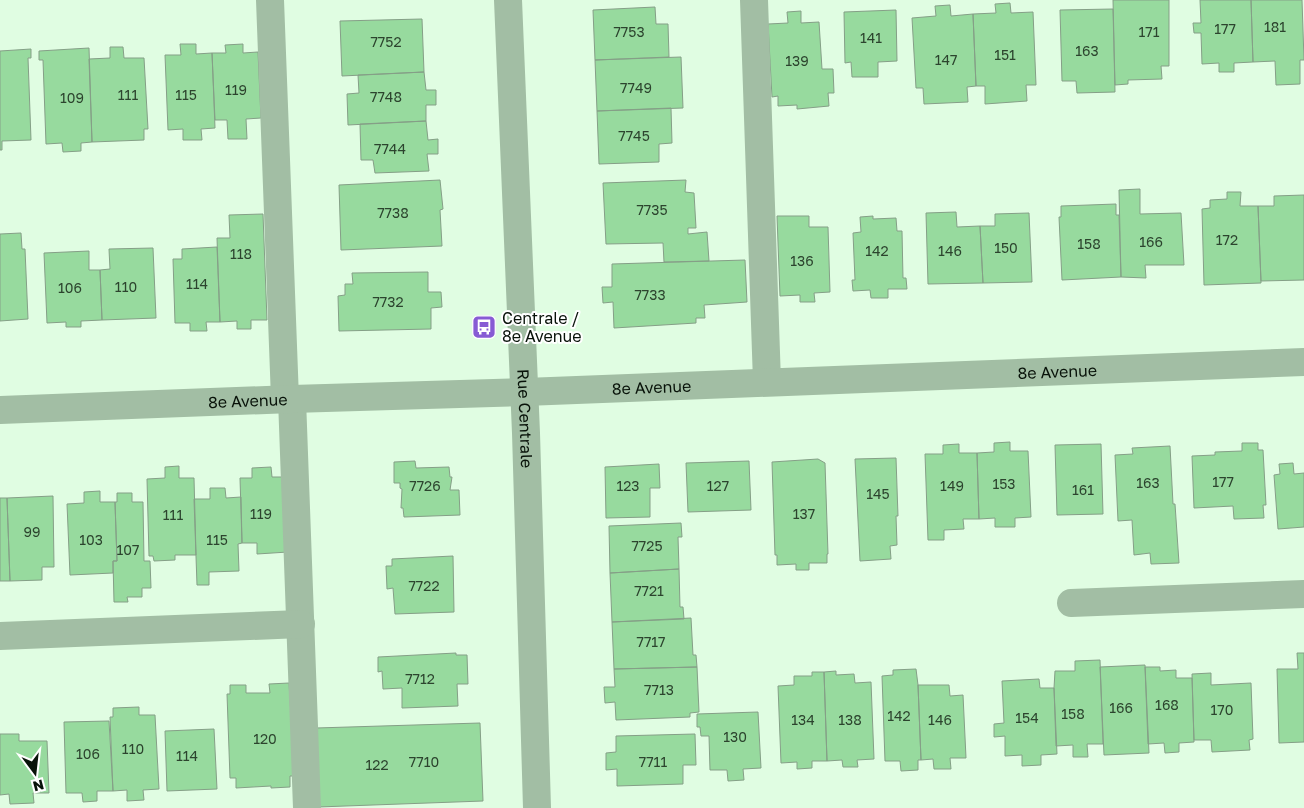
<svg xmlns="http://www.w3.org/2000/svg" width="1304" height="808" font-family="'Golos Text',sans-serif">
<rect width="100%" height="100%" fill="#e0fde2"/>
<!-- building -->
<path fill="#97da9e" stroke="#859f87" d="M1113,0H1169V66H1161L1162,79L1128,80V84L1115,85Z
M1200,0H1251L1253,62L1234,63V72H1219V63L1202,64L1201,33H1194L1193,23H1201Z
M1251,0H1302L1304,60H1300V84L1276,85L1275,61L1253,62Z
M1010,3L1011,13L1033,12L1036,85H1026L1027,101L985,104V86H976L973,14L996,13L995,4Z
M950,5L951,16L973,14L976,86L967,87L968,102L924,104L923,88H916L912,18L936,16L935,6Z
M655,7L656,24H668L669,57L595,60L593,10Z
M1113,9L1115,92L1077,93L1076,81H1062L1060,10Z
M896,10L897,61L878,62V77H852L851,62L845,63L844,12Z
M801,11V23L819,22L822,69H833L834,93H828L829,106L797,109V105L778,106V96L772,97L768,24L788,23L787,12Z
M422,19L424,72L342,76L340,21Z
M180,44H196V54L212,53L215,128L201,129L202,140H183V129L168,130L165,55H181Z
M243,44V53L258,52L261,118L246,119L247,139H228L227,120H215L212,53H226L225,45Z
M110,47H123L124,58H144L148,129H144V140L92,142L89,59L110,58Z
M89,48L92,142L81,143V151L63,152L62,143L46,144L43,60H39V51Z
M31,49V58H28L31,140L2,141V150H0V51Z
M681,57L683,108L597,111L595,60Z
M424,72L426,90H436V105H426V121L348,125L347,94L359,93L358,75Z
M671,108L672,143L659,144V162L599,164L597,111Z
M426,121L428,140L438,139V154H427L429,171L375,173L373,160H361L360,124Z
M440,180L443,209L440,210L442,246L341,250L339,185Z
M686,180L685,192L694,193L696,228H688V234L707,232L709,261L664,262L663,243L606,244L603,183Z
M1140,189V214L1181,213L1184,265H1145L1146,278L1121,277L1119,190Z
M1227,192H1241L1240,206H1258L1261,283L1204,285L1202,209L1210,208V200L1227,199Z
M1304,195V280L1261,281L1258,206H1274V196Z
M1116,204V215H1119L1121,277L1062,280L1059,217H1061V206Z
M956,212L957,227L980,226L983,283L928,284L926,213Z
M1029,213L1032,282L983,283L980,226H995V214Z
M263,214L267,320H251V329H237V321L220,322L217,238H230L229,215Z
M777,216H809V227H828L830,292L814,293L815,302H800V295L780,296Z
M873,216V219L896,218L897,231H902L903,278H906L907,289H888V298H871L870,290L853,291L852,280H855L853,233L861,232L860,217Z
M21,233L22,249H25L28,319L0,321V234Z
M217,247L220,322H206L207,331H190V323H175L173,259H182V249Z
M153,248L156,318L102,320L100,270L110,269L109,249Z
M89,251V270H100L102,320L81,321V327H66V322L47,323L44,253Z
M745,260L747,302L704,305L705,318H696V323L614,328L613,302L603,303L602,287H612V264Z
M428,272V292H441L442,307L431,308V329L339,331L338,296L345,295V284H353L352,273Z
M1010,442V451H1028L1031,517L1015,518V527H995V518L979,519L977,453L994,452V443Z
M1242,443H1258V450H1263L1266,505H1263L1264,518L1234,519L1233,506L1194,508L1192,456L1215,455V452L1242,451Z
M959,444V453H977L979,519H963L964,529L944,530V540H928L925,454H943V445Z
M1101,444L1103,514L1057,515L1055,445Z
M1170,446L1173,504H1175L1179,563L1151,564L1150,553L1134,555L1132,520L1118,521L1115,455L1133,454L1132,448Z
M896,458L898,516H896L897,545L890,546L891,559L860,561L855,459Z
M818,459L825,463L828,554H827V563H809V570H796V564L777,565V555H775L772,462Z
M415,461L416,468L449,467L450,477H452L450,490H459L460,515L404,517L403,508H401L402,489L400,488V483H394V462Z
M749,461L751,510L688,512L686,463Z
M1293,463L1294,474L1304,473V527L1278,529L1274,475L1280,474L1279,464Z
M659,464L660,488H650V517L606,518L605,467Z
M179,466V478H194L196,555H175V560L154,561L153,556H149L147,479L165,478V467Z
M271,467L272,477H285L288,552L257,554V543H242L240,478H252V468Z
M210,488H225L226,498L241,497L242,543L238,544L239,571L209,572V585H197L194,499H210Z
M100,491V502H115L117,561H113V573L70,575L67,504L84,503V492Z
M117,493H132V502H143L144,561H150L151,588H142V597H127L128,602H114L113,561H117L115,502H117Z
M53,496L54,567H42V580L10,581L7,498Z
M0,498H7L10,581H0Z
M681,523L682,537H678L679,569L610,573L609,526Z
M453,556L454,612L395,614L393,588L387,589L386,566H392V559Z
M679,569L680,607H683L684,619L612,622L610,573Z
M691,618L693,655H696L697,667L614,669L612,622Z
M456,653V655H467L468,684H457L458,706L402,708V688L383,689L382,671L378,672V657Z
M1297,653H1304V742L1279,743L1277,669H1298Z
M1100,660L1103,744H1087L1088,757H1073V745L1056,746L1054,688L1055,671H1075V661Z
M1145,665L1149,753L1104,755L1100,667Z
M697,667L699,712L690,713V717L616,720L615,702L605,703L604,687H615L614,669Z
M1145,667H1160V671L1176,670V678H1192L1194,742L1179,743V752L1165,753L1164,743L1148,744Z
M916,669L918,685L921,760H918V770L901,771L900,761H885L882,676L893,675V670Z
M836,671V675L854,674L855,683L871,682L874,759L857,760L858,767H843L842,760L827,761L824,672Z
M812,672H824L827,761H812V768L797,769V762L781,763L778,686L794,685V676H812Z
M1211,673V685L1251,683L1253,739L1249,740L1250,750L1212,752L1211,740H1194L1192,674Z
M1039,679L1040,688H1054L1057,754L1041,755V765L1022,766V755L1005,756V736L994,737V724L1004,723L1002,681Z
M289,683L295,776H290V787L271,788V786L236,788V778H230L227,694H230V685H246V693H270L269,684Z
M918,685H949L950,696L963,695L966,758H950L951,769H934L933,759L921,760Z
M139,707V715H155L159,789L143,790L144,800L127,801V790L113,791L110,717H113V708Z
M758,712L761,768L743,769L744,780L728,781L727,770H710L709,736H701L700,727H697V714Z
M109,721L113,791H97V801L83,802L82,793H66L64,722Z
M480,723L483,801L318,807L316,728Z
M214,729L217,789L167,791L165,731Z
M0,734H19V741H47L49,793H33L34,803L10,804L9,794L0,795Z
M695,734L696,765H683V784L617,786V769L606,770V753L616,752V736Z"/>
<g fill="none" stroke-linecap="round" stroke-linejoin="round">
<!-- minor -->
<g stroke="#a2bea4" stroke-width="28">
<path d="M270,0L285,399"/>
<path id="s1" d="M508,0L526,433L537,808"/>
<path d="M754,0L767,382"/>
<path d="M292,399L307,808"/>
<path id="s2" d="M0,410L292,399L525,392L1304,362"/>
<path d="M1071,603L1304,594"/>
<path d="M0,636L301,624"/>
</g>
</g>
<!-- icons -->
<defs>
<g id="bus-square" transform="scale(1.25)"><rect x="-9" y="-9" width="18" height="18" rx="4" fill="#875bd4" stroke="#fff"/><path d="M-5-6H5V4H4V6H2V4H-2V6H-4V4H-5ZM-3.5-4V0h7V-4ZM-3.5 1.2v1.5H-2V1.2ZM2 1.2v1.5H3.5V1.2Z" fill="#fff"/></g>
</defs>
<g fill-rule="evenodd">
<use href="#bus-square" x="484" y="327"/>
</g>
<g text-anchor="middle" stroke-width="4" stroke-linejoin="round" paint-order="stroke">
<!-- number labels -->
<g font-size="14" fill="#2c442e">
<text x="1275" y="32">181</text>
<text x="1225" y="34">177</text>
<text x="629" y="37">7753</text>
<text x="1149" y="37">171</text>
<text x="871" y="43">141</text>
<text x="386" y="47">7752</text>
<text x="1087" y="56">163</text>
<text x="1005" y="60">151</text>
<text x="946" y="65">147</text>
<text x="797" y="66">139</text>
<text x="636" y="93">7749</text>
<text x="236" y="95">119</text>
<text x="128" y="100">111</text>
<text x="186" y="100">115</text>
<text x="386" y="102">7748</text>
<text x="72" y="103">109</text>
<text x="634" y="141">7745</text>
<text x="390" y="154">7744</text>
<text x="652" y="215">7735</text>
<text x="393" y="218">7738</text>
<text x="1227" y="245">172</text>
<text x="1151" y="247">166</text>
<text x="1089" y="249">158</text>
<text x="1006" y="253">150</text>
<text x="877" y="256">142</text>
<text x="950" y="256">146</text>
<text x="241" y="259">118</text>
<text x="802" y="266">136</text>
<text x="197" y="289">114</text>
<text x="126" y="292">110</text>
<text x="70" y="293">106</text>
<text x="650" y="300">7733</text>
<text x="388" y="307">7732</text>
<text x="1223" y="487">177</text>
<text x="1148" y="488">163</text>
<text x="1004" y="489">153</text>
<text x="425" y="491">7726</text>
<text x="628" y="491">123</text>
<text x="718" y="491">127</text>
<text x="952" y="491">149</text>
<text x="1083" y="495">161</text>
<text x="878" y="499">145</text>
<text x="261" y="519">119</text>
<text x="804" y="519">137</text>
<text x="173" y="520">111</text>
<text x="32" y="537">99</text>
<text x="91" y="545">103</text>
<text x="217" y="545">115</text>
<text x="647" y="551">7725</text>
<text x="128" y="555">107</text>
<text x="424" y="591">7722</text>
<text x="649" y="596">7721</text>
<text x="651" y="647">7717</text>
<text x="420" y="684">7712</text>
<text x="659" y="695">7713</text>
<text x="1167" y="710">168</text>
<text x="1121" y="713">166</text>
<text x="1222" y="715">170</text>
<text x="1073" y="719">158</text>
<text x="899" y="721">142</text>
<text x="1027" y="723">154</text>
<text x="803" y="725">134</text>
<text x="850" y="725">138</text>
<text x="940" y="725">146</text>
<text x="735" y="742">130</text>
<text x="265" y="744">120</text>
<text x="133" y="754">110</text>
<text x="88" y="759">106</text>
<text x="187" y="761">114</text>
<text x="424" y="767">7710</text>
<text x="653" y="767">7711</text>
<text x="377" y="770">122</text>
</g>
<!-- poi labels -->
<g font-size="16" fill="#081209" stroke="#fff" text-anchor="start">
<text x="502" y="324">Centrale /<tspan x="502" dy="18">8e Avenue</tspan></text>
</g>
<!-- street labels -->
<g font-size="16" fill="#081209" stroke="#fff">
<text dy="6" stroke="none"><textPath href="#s2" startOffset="1058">8e Avenue</textPath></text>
<text dy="6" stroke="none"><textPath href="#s2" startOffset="652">8e Avenue</textPath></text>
<text dy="6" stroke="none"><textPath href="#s2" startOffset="248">8e Avenue</textPath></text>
<text dy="6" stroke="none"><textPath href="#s1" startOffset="419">Rue Centrale</textPath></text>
</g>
</g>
<!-- north arrow -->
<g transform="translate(35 773) rotate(165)" stroke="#ffffff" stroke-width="4" paint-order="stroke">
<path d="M0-4L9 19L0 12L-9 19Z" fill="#081209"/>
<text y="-8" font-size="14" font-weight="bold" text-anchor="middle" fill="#081209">N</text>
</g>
</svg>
